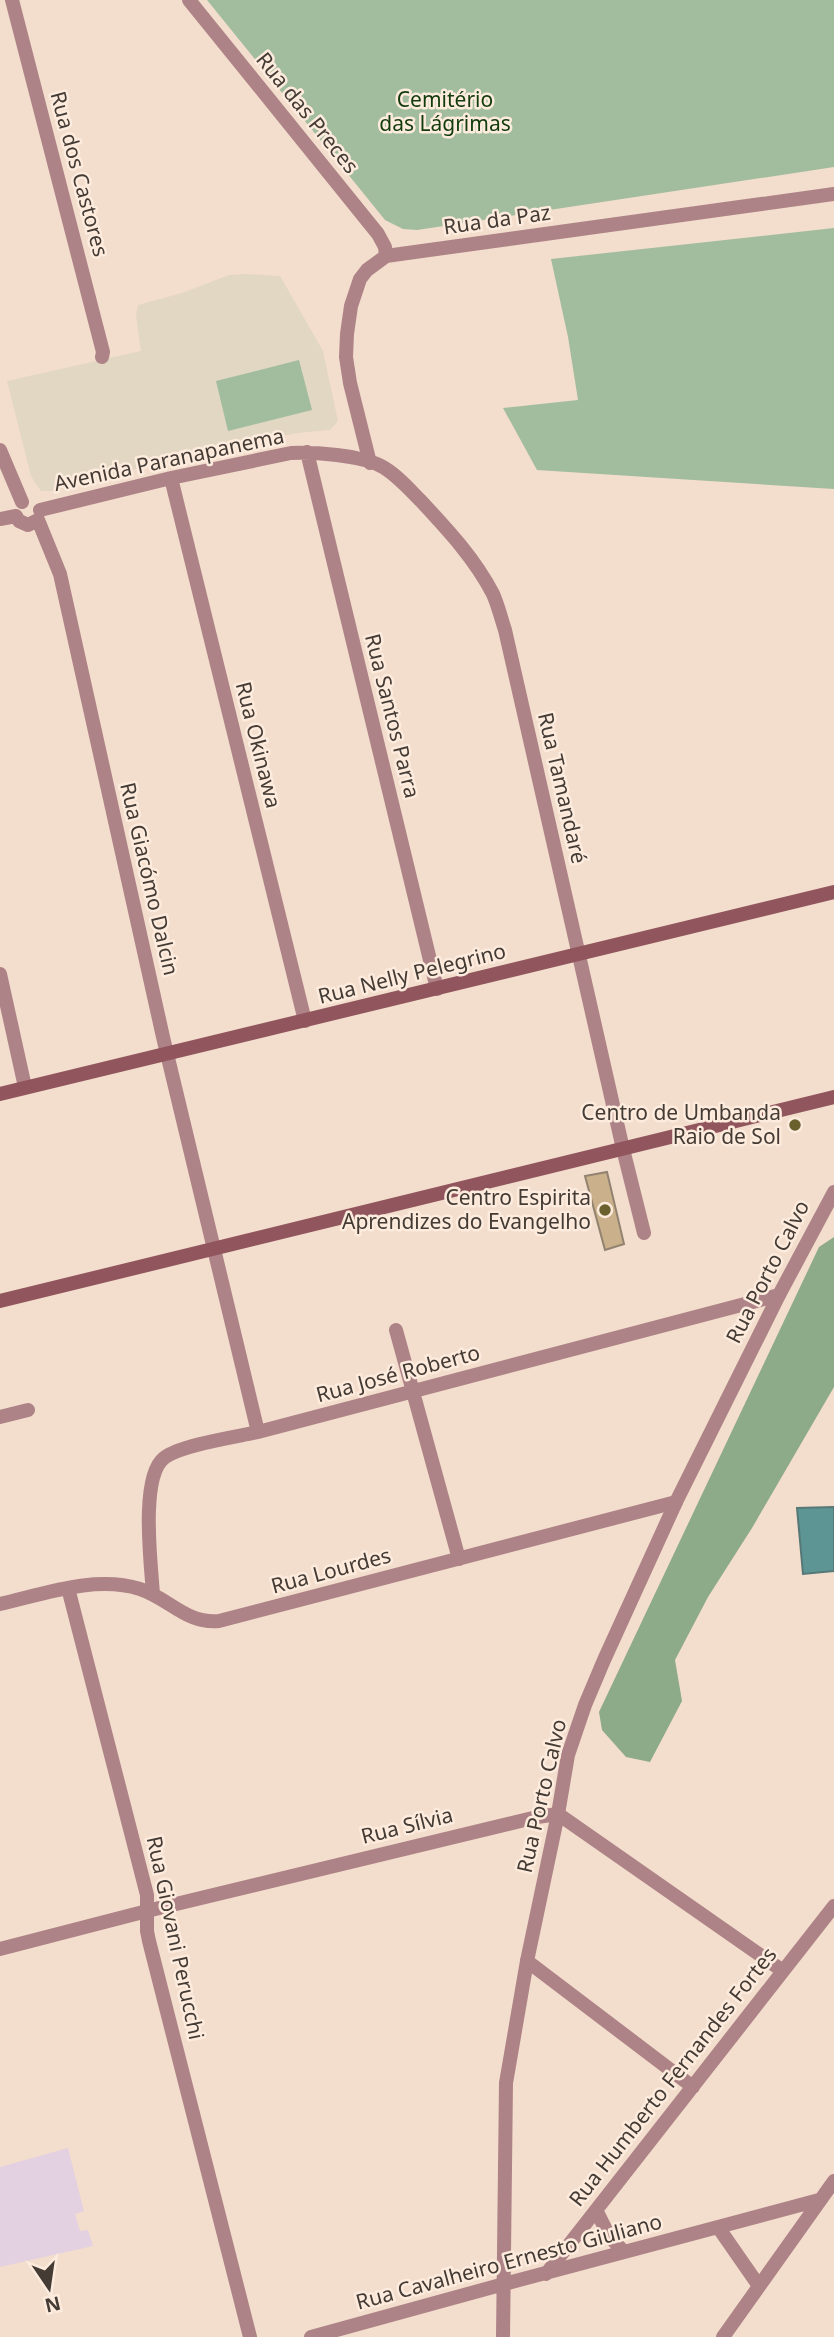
<svg xmlns="http://www.w3.org/2000/svg" width="834" height="2337" font-family="'Noto Sans',sans-serif">
<rect width="100%" height="100%" fill="#f3ddcc"/>
<!-- industrial -->
<path fill="#e3d1e2" d="M68,2148L84,2211L75,2214L80,2231L88,2230L93,2246L0,2267V2167Z"/>
<!-- education -->
<path fill="#e2d7c2" d="M245,274L280,276L323,351L338,421L330,430L297,433L177,458L53,491H41L31,476L7,381L141,351L136,315L138,305L182,293L229,275Z"/>
<!-- green -->
<path fill="#a2bd9e" d="M207,0H834V167L417,230L403,229L385,220Z
M834,228V489L537,470L503,408L578,400L568,337L551,259Z
M299,360L312,410L228,431L216,381Z"/>
<!-- forest -->
<path fill="#8daa89" d="M834,1237V1387L752,1528L708,1597L675,1660L682,1701L650,1762L626,1757L602,1730L599,1712L819,1247Z"/>
<!-- water -->
<path fill="#5d9494" stroke="#567977" stroke-width="2" d="M834,1507V1571L803,1574L797,1508Z"/>
<!-- building -->
<path fill="#cbb08c" stroke="#928370" stroke-width="2" d="M607,1172L624,1244L605,1250L585,1176Z"/>
<g fill="none" stroke-linecap="round" stroke-linejoin="round">
<!-- minor -->
<path stroke="#ae8387" stroke-width="14" d="M12,0L103,352L102,357
M189,0L378,234L385,247L386,256
M0,450L22,502
M307,452L437,989
M370,463L350,383L346,357L347,334L351,306L360,279L367,270L386,256L834,194
M171,478L305,1021
M40,510L171,478L291,453C314,452 360,455 381,466C395,473 409,489 421,501C448,530 475,559 493,594C498,605 501,618 505,630L623,1149L644,1233
M16,516L19,521L28,525L38,520
M0,519L16,516
M38,520L60,574L163,1037L258,1432
M0,974L25,1087
M396,1330L459,1559
M0,1417L28,1410
M68,1588L147,1895V1931L149,1941L250,2337
M153,1594C151,1564 140,1477 164,1458C181,1445 235,1437 258,1432L779,1295
M0,1604C44,1594 95,1575 140,1589C170,1599 186,1624 219,1621L676,1502
M558,1814L783,1971
M527,1961L693,2087
M596,2210L609,2236L624,2252
M718,2227L759,2286
M546,2274L834,1906
M504,2284L819,2200
M723,2337L834,2181"/>
<!-- tertiary -->
<path stroke="#ae8387" stroke-width="14" d="M0,1949L147,1911L537,1817L558,1814
M311,2337L504,2284
M503,2337L506,2083L527,1961L558,1814L568,1755L585,1705L604,1660L676,1502L779,1295L834,1192"/>
<!-- secondary -->
<path stroke="#91555d" stroke-width="14" d="M0,1094L834,892
M0,1301L834,1097"/>
</g>
<!-- markers -->
<g fill="#69602d" stroke="#fdebdd" stroke-width="2.5">
<circle cx="795" cy="1125" r="7"/>
<circle cx="605" cy="1210" r="7"/>
</g>
<g text-anchor="middle" stroke-width="5" stroke-linejoin="round" paint-order="stroke">
<!-- park labels -->
<g font-size="21" fill="#113b0c" stroke="#fdebdd">
<text x="445" y="107">Cemitério<tspan x="445" dy="24">das Lágrimas</tspan></text>
</g>
<!-- street labels -->
<g font-size="21" fill="#443b34" stroke="#fdebdd">
<text transform="translate(307 113) rotate(51)" y="7">Rua das Preces</text>
<text transform="translate(79 174) rotate(75)" y="7">Rua dos Castores</text>
<text transform="translate(497 220) rotate(-8)" y="7">Rua da Paz</text>
<text transform="translate(169 460) rotate(-12)" y="7">Avenida Paranapanema</text>
<text transform="translate(392 716) rotate(76)" y="7">Rua Santos Parra</text>
<text transform="translate(258 745) rotate(76)" y="7">Rua Okinawa</text>
<text transform="translate(562 788) rotate(77)" y="7">Rua Tamandaré</text>
<text transform="translate(149 879) rotate(77)" y="7">Rua Giacómo Dalcin</text>
<text transform="translate(412 974) rotate(-14)" y="7">Rua Nelly Pelegrino</text>
<text transform="translate(768 1272) rotate(-63)" y="7">Rua Porto Calvo</text>
<text transform="translate(398 1374) rotate(-15)" y="7">Rua José Roberto</text>
<text transform="translate(331 1571) rotate(-15)" y="7">Rua Lourdes</text>
<text transform="translate(542 1796) rotate(-77)" y="7">Rua Porto Calvo</text>
<text transform="translate(407 1826) rotate(-14)" y="7">Rua Sílvia</text>
<text transform="translate(175 1938) rotate(78)" y="7">Rua Giovani Perucchi</text>
<text transform="translate(673 2077) rotate(-52)" y="7">Rua Humberto Fernandes Fortes</text>
<text transform="translate(509 2262) rotate(-15)" y="7">Rua Cavalheiro Ernesto Giuliano</text>
</g>
<!-- poi labels -->
<g font-size="21" fill="#443b34" stroke="#fdebdd" text-anchor="end">
<text x="781" y="1120">Centro de Umbanda<tspan x="781" dy="24">Raio de Sol</tspan></text>
<text x="591" y="1205">Centro Espirita<tspan x="591" dy="24">Aprendizes do Evangelho</tspan></text>
</g>
</g>
<!-- north arrow -->
<g transform="translate(49 2288) rotate(167)" stroke="#fdebdd" stroke-width="5" paint-order="stroke">
<path d="M0-5L12 26L0 18L-12 26Z" fill="#443b34"/>
<text y="-10" font-size="19" font-weight="bold" text-anchor="middle" fill="#443b34">N</text>
</g>
</svg>
